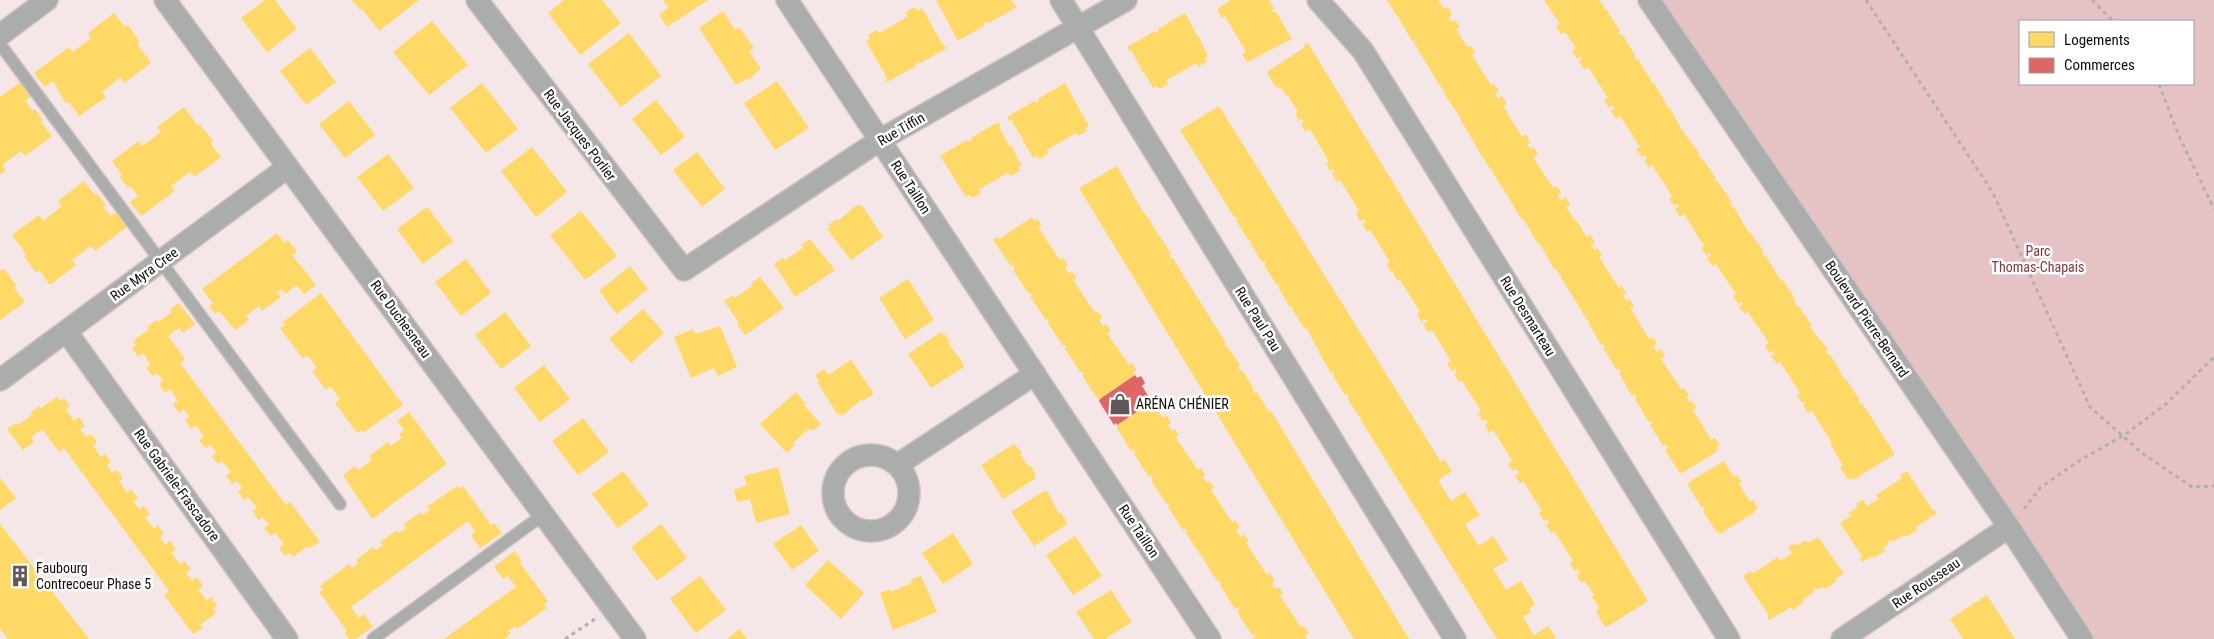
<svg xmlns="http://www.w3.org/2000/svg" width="2214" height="639" font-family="'Roboto Condensed',sans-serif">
<rect width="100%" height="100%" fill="#f5e7e7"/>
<!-- green -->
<path fill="#e5c3c4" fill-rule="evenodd" d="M1649,0H2214V639H2082ZM2020,21H2193V84H2020Z"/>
<!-- homes -->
<path fill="#ffd966" d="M265,0H275L297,29L267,52L241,18Z
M352,0H419L379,31L362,9L360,10Z
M564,0H602L621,23L580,55L548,13Z
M663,0H708L667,27L659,15L668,8Z
M936,0H1011L1017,7L989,23L987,22L984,23L985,25L958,41Z
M1230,0H1269L1274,9L1272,10L1273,12H1276L1292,39L1247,62L1242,54L1246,52L1225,16L1222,18L1217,10Z
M1387,0H1438L1444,9L1448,7L1452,14L1449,17L1450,19L1452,22L1455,20L1460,27L1456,29L1466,45L1468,47L1471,46L1475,52L1472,55L1491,85L1494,84L1499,91L1495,94L1498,99L1502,96L1507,104L1503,106L1522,137L1526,134L1530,142L1527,144L1530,149L1533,147L1538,154L1533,157L1553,188L1557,186L1561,193L1558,195L1559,198L1562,200L1566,197L1570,205L1566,207L1576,222L1577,221L1587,237L1590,235L1595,242L1591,245L1592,247L1595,250L1598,248L1602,255L1599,257L1619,288L1622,286L1626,293L1623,295L1626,301L1629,299L1634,306L1630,308L1649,339L1653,337L1657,344L1653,346L1657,352L1661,349L1665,356L1661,359L1681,389L1684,388L1689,395L1686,397L1689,402L1692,401L1696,407L1693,410L1711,440L1715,438L1720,445L1716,448L1718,451L1682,473L1679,472L1665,450L1668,448L1665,444L1663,446L1650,425L1652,423L1651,421H1648L1635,399L1636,396L1635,394L1632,396L1619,373L1621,372L1619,369L1617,370L1603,348L1605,347L1603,344L1601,345L1588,322L1590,321L1587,320L1556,269H1554L1540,244H1538L1524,220H1522L1507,195L1509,193L1506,194L1491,170L1492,168L1490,169L1475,145L1477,143L1475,144L1460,119L1461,118L1444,94L1446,92H1444L1429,68L1430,66H1428L1414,43L1416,41H1412L1398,17L1399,16H1397Z
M1544,0H1599L1604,6L1603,9H1606L1620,31L1618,32L1620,35L1622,34L1635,55L1634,56L1635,58L1636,61L1638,59L1651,80V83H1654L1667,105L1666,106L1668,109L1670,108L1682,130L1699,153V157L1701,159L1702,158L1716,178L1715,181L1718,182L1732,202L1730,204L1733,208L1734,207L1749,233L1750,232L1764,252L1762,253L1765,257L1766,256L1781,281L1783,280L1796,301L1794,302L1797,306L1798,305L1812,326L1810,327L1828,350L1826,351L1828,355L1830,354L1845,380L1846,379L1859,399V402L1861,405L1862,403L1895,454L1853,480L1852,478L1848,480L1840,467L1843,465L1830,444L1832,443L1812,411L1808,413L1803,405L1806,402L1802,403L1797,395L1800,393L1790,377L1780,362L1777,364L1771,356L1775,354L1773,351L1770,353L1765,346L1769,343L1748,312L1745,314L1739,307L1743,304L1741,302L1738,304L1733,296L1736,294L1716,264L1712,266L1707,258L1711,255L1710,253L1706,255L1701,248L1704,246L1684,214L1680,217L1675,209L1679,206L1677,204L1674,206L1669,199L1672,196L1652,165L1649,168L1644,160L1647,158L1645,155L1642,157L1636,149L1640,147L1620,116L1616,119L1611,111L1615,108L1613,105L1609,108L1604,100L1608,98L1588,67L1585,70L1579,62L1582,58L1581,56L1577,59L1572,51L1576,48L1565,32L1561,34L1556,26L1560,24Z
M915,7L918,11L922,8L943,45L947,48L919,64L918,62L915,64L916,66L887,82L885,79L887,78L866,41L870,39L868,35L877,30L879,33L894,25L908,16L906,12Z
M723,11L735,30L739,27L754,48L749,51L761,69L749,79L748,78L736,85L699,28Z
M114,13L125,27L128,25L140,42L137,44L151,63L124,83L121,77L102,92L106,97L79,116L69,102L66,104L53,81L45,87L34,73L69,47L73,52L91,38L88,33Z
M1185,13L1198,37L1201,39L1200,40L1208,56L1205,58L1207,61L1198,67L1196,63L1181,72L1166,80L1168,84L1159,89L1157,86L1153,88L1144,72L1142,73L1141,71L1142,70L1131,50L1129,51L1127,47L1155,31L1156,33L1158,32V29Z
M432,21L468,65L429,95L393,52Z
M629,33L661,76L621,107L588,64Z
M1308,43L1648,601L1610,625L1605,627L1596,612L1599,608L1592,597L1594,595L1585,581L1581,583L1577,575L1580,573L1578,569L1574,571L1570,563L1573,561L1554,531L1551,533L1546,525L1549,523L1547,519L1544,521L1539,513L1542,511L1523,481L1520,483L1515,476L1519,473L1517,469L1513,471L1508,464L1512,461L1503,446L1493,430L1489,433L1485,425L1488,423L1485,419L1482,421L1478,413L1481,411L1462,381L1459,382L1454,375L1457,373L1455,369L1452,371L1447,363L1451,361L1432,330L1428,332L1423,324L1427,322L1425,319L1421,322L1417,314L1420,312L1400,280L1398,281L1393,274L1395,271L1391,272L1386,264L1390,262L1370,230L1367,232L1362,224L1366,222L1364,219L1360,221L1356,214L1359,211L1340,180L1337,182L1332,174L1335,172L1333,169L1330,171L1326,164L1329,162L1310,129L1305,132L1301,124L1304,122L1302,119L1299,121L1295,114L1298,112L1288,96L1287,97L1281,87L1278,88L1275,86L1267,72L1305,47L1304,45Z
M310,48L336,82L306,105L280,71Z
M23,80L33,95L25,101L33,111L35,109L43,120L41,122L52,136L25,156L21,151L2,165L6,170L0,174V97Z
M777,81L809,128L775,150L744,103Z
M482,83L518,129L486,153L450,108Z
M1065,83L1089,126L1085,128L1087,131L1078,136L1076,133L1047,150L1048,154L1039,159L1037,156L1033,158L1024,142L1023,143V139L1011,120L1009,121L1007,117L1034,101L1036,103L1039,101L1038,99Z
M656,100L685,137L661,155L632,119Z
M349,101L375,135L345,158L319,124Z
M1219,106L1441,462L1444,459L1452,471L1438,480L1451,501L1465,492L1480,515L1465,524L1479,546L1493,536L1508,560L1493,569L1500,580L1506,590L1521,581L1535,604L1529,609L1531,612L1523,617L1534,635L1548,626L1556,637L1553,639H1497L1360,419L1361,416L1359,417L1347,398L1349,397L1347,394L1345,395L1333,376L1334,373L1333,371L1331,373L1319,353L1320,349L1318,350L1307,329L1304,328L1292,309L1293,307L1289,306L1278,287L1279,284H1276L1264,265L1266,264L1264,261L1262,262L1250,243L1251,240H1248L1236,220L1237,218L1234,217L1222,198L1223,195L1221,196L1180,130Z
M184,107L198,126L200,124L213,141L210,143L221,157L194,177L190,172L171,186L175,191L141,216L130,202L138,196L130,186L128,188L120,177L122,175L112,161L139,141L142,146L161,132L157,127Z
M998,122L1001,126L999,127L1010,147L1012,146L1021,165L1018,167L1020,171L1010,176L1008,172L994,181L979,189L981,193L972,198L970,195L966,197L940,156L967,140L968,142L972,140L971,138Z
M532,147L567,192L536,217L501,171Z
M697,152L725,189L702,207L673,170Z
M388,154L414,188L383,211L357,177Z
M1117,166L1144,214L1145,213L1157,232V235H1159L1171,254L1169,255L1171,259L1173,258L1184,276L1183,277L1187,281L1226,343L1224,344L1227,348L1228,347L1240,365L1238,367L1240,371L1242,370L1253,387V391L1254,393L1256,391L1268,410L1267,412L1271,411L1409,639H1354L1079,188Z
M84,181L95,195L97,194L106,205L103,207L111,216L119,210L129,225L95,251L91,246L72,260L76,265L50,285L39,270L36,273L24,256L26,254L12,235L39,215L43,221L62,206L58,201Z
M858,204L860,206L862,205L883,237L851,260L827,229L830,227L828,225L837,219L838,221Z
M427,207L453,241L423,264L397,229Z
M581,211L617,256L585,280L550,235Z
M1032,217L1034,221L1037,219L1042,225L1038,227L1049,244L1060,260L1063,258L1068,265L1065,267L1069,274L1072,271L1077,278L1073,280L1095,313L1098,311L1102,318L1099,320L1103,326L1106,324L1111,331L1107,333L1129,365L1132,363L1136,370L1133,372L1135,375L1100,399L1097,398L1082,375L1084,374L1082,371L1080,372L1065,349L1067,347L1065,345L1063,346L1047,322L1049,321L1047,319L1046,320L1030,296L1032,295L1030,292L1028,293L1013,270L1015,269L1013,265L1011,266L993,240L997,237L999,239Z
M277,233L284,243L288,240L297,252L292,255L316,285L304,294L297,285L285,294L282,289L277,292L281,297L262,311L259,306L246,316L249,320L235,330L219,311L215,314L209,306L213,303L202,289Z
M810,239L835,270L795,297L774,264L783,258L785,260L803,248L801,245Z
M466,259L491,293L461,316L435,282Z
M630,266L648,289L617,314L599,291Z
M0,269L2,271L4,269L17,286L14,288L25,302L0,320Z
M760,277L784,308L745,335L737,324L739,323L724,301L733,295L735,298L753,285L751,283Z
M908,279L934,320L905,339L879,298Z
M321,293L403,405L364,432L362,430L357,433L335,403L340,399L330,386L326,390L312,371L317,368L307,355L303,359L280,328L285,325L283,322Z
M179,303L195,324L183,333L179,328L168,336L185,359L180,363L286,505L290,502L320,542L310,548L308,546L293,557L290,553L285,556L279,548L284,544L275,533L271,536L264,528L269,525L263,517L258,520L253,511L257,508L248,497L244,500L238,492L242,488L237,481L232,484L226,476L231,472L222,461L218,464L211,456L216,453L213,448L210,445L205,448L199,440L204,437L196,425L191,429L185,420L189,417L184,409L179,413L173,404L178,401L170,389L165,393L159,384L163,381L157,373L153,376L146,368L151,365L143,353L138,357L132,348L136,345L133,341L149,329L147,327L156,320L158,322L172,312L170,309Z
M643,309L664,333L631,363L609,339Z
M505,312L531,346L501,369L475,335Z
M720,326L737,367L718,376L714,368L691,378L674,337L693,329L696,334Z
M941,332L943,335L945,334L950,342L948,343L964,364L962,365L964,367L931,388L908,354Z
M851,360L873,392L872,395L863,401L862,399L842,416L840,413L838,415L817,382L819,380L815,375L824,369L828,375Z
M544,365L570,399L540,422L514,388Z
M796,392L805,403L804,405L821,424L813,431L810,428L793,443L794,446L787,453L760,424Z
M57,397L60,401L64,398L70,406L66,409L74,421L79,417L85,426L80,429L86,437L91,434L97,442L93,446L101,457L105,454L111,462L107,465L112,473L117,470L123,478L119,481L127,493L131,489L138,498L133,501L139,509L144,506L150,514L145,517L154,529L158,525L164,534L160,537L165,545L170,541L176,550L171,553L180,564L184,561L191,569L186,573L192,581L197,577L203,586L198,589L207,601L211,597L217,606L213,609L216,613L200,625L203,628L193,634L164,595L169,591L64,448L59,452L42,429L31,437L34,442L23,450L7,429L16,423L18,425L32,415L30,413L39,406L41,408Z
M1152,402L1163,418L1167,416L1171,422L1168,425L1172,431L1175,429L1179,435L1176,438L1198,470L1201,468L1205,475L1202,477L1207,483L1210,481L1214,488L1211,490L1232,522L1235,520L1240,527L1236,530L1241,537L1244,534L1249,541L1246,543L1267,575L1270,573L1275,581L1272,583L1273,586L1276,589L1279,587L1283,593L1280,596L1301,627L1304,626L1309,633L1305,635L1307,639H1252L1256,637L1254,634L1252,635L1237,612L1239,610L1237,607L1235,609L1220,585L1221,584L1220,581L1218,582L1203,559L1204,558L1202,555L1201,556L1185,532L1187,531L1185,528L1183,530L1168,507L1169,504L1166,503L1151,480L1153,479L1151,475L1149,477L1134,454L1136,453L1133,449L1131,451L1117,428V425Z
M409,412L447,464L372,519L343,475L355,466L358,470L372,460L369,456L388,442L391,446L402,438L399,434L404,430L397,421Z
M583,418L609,452L578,475L552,441Z
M1014,444L1022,452L1020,454L1029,467L1031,466L1036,475L1034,476L1036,478L1003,499L981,465Z
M1724,461L1734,477L1737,475L1742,482L1739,484L1750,502L1753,500L1758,508L1754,510L1755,512L1720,534L1718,531L1717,533L1703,511L1705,510L1703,506L1701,507L1688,485L1689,482Z
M778,467L790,514L756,523L750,499L737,502L734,490L747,485L744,476Z
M623,471L649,505L618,528L592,494Z
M1907,471L1933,511L1935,510L1937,513L1916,527L1917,530L1906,537L1904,535L1892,542L1891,540L1887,542L1889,544L1883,548L1885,551L1874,558L1872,556L1862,562L1860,558L1862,556L1840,523L1851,516L1848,513L1858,507L1856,504L1863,500L1867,506L1879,499L1876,495L1902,478L1900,475Z
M0,478L16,498L0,510Z
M457,486L459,489L463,486L491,525L494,523L502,533L480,548L471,535L475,532L468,521L351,607L359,618L364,614L373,627L356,639H349L345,633L347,631L319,592L323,590L320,586L349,564L352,568L359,563L356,560L373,547L376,550L383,545L380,542L397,530L399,533L406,528L404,524L421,512L423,515L430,510L427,507Z
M1044,491L1045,492L1047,491L1059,514L1061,513L1067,522L1066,525L1034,546L1011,512Z
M0,524L89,639H8L0,629Z
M661,524L687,558L657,581L631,547Z
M801,525L819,551L792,570L773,544Z
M953,533L973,564L943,584L922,553Z
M1075,536L1102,576L1073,595L1046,555Z
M1818,537L1841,570L1844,573L1835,579L1837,581L1825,589L1823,587L1818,590L1816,587L1813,590L1814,592L1802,600L1804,602L1793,610L1791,607L1769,620L1767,617L1769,616L1743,576L1750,571L1752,574L1778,557L1780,561L1792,554L1788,547L1795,543L1797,546L1806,540L1808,543Z
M515,551L522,561L520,563L548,601L544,604L547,608L517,629L515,626L508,631L511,634L504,639H444L516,587L508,576L503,579L494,567Z
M828,560L864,593L841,619L805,585Z
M700,576L726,610L696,633L670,599Z
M921,576L937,612L893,630L880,593L890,589L891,592L912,583L910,580Z
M1111,590L1132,622L1105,639H1094L1076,612Z
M1987,595L2013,636L2015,639H1963L1950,619Z
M739,629L747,639H727Z"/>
<!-- shops -->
<path fill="#e06666" d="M1135,375L1137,378L1141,376L1145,383L1142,386L1152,402L1117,425L1116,423L1114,425L1099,401L1100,399Z"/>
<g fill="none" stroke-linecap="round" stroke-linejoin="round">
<!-- lane casing -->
<g stroke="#d0c4c4" stroke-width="14">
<path id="lane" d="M0,44L340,504
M373,639L544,514"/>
</g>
<!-- street casing -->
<g stroke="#d0c4c4" stroke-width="24">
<path id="street" d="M165,0L635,639
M477,0L684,270L880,140L1126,0
M787,0L1210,639
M1061,0L1455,639
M1318,0L1363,51L1729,639
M1649,0L2009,527L2082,639
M0,35L47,0
M66,331L287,639
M0,380L288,167
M833 493a38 38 0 1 1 76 0a38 38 0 1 1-76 0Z
M897,465L1035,374
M1842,639L2009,527"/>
</g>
<!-- path -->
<path stroke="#b4afaf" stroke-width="3" stroke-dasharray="4 4" stroke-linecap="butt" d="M1866,0L1993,193L2090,407L2142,453L2192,487L2214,486
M2092,0L2113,21
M2159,84L2178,134L2214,209
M2024,509L2041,487L2082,459L2123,436L2166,404L2214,357
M565,639L595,619"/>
<!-- lane -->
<use href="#lane" stroke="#abacac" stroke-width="11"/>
<!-- street -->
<use href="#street" stroke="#abacac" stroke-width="21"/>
</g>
<!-- icons -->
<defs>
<g id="shop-bare" transform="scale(1.725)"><path d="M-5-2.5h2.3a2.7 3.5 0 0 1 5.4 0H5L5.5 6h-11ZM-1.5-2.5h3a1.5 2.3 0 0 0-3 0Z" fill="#615757" stroke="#fff" stroke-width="2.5" paint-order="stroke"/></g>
<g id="building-bare" transform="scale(1.725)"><path d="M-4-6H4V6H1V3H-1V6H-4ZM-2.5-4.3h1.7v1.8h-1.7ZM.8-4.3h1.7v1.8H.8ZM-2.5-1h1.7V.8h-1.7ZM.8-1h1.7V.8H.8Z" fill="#615757" stroke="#fff" stroke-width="2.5" paint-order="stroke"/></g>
</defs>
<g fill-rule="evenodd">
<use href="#shop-bare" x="1120" y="404"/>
<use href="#building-bare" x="20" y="576"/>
</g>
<g text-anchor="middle" stroke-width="5" stroke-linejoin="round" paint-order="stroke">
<!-- street labels -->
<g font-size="14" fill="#120a0a" stroke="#fff">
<text transform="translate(901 129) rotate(-30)" y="5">Rue Tiffin</text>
<text transform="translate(580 135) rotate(53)" y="5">Rue Jacques Porlier</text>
<text transform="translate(911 187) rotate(57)" y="5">Rue Taillon</text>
<text transform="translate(144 274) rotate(-36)" y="5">Rue Myra Cree</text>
<text transform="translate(1528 316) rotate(58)" y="5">Rue Desmarteau</text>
<text transform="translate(401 319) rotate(54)" y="5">Rue Duchesneau</text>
<text transform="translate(1258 319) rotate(58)" y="5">Rue Paul Pau</text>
<text transform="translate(1867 319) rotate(56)" y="5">Boulevard Pierre-Bernard</text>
<text transform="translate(177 485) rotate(54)" y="5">Rue Gabriele-Frascadore</text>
<text transform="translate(1139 531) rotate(56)" y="5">Rue Taillon</text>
<text transform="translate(1926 583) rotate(-34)" y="5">Rue Rousseau</text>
</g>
<!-- park labels -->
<g font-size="14" fill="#8a333b" stroke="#fff">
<text x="2038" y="256">Parc<tspan x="2038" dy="16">Thomas-Chapais</tspan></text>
</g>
<!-- poi labels -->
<g font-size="14" fill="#120a0a" stroke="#fff" text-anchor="start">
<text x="1136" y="409">ARÉNA CHÉNIER</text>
<text x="36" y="573">Faubourg<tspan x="36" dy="16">Contrecoeur Phase 5</tspan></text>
</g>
</g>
<!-- legend -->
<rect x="2019" y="20" width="175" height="65" fill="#ffffff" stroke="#a09d9d"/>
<rect x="2029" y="32" width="25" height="15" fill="#ffd966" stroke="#a09d9d"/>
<text x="2064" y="45" font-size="15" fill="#120a0a">Logements</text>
<rect x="2029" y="58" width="25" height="15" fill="#e06666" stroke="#a09d9d"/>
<text x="2064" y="70" font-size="15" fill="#120a0a">Commerces</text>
</svg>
